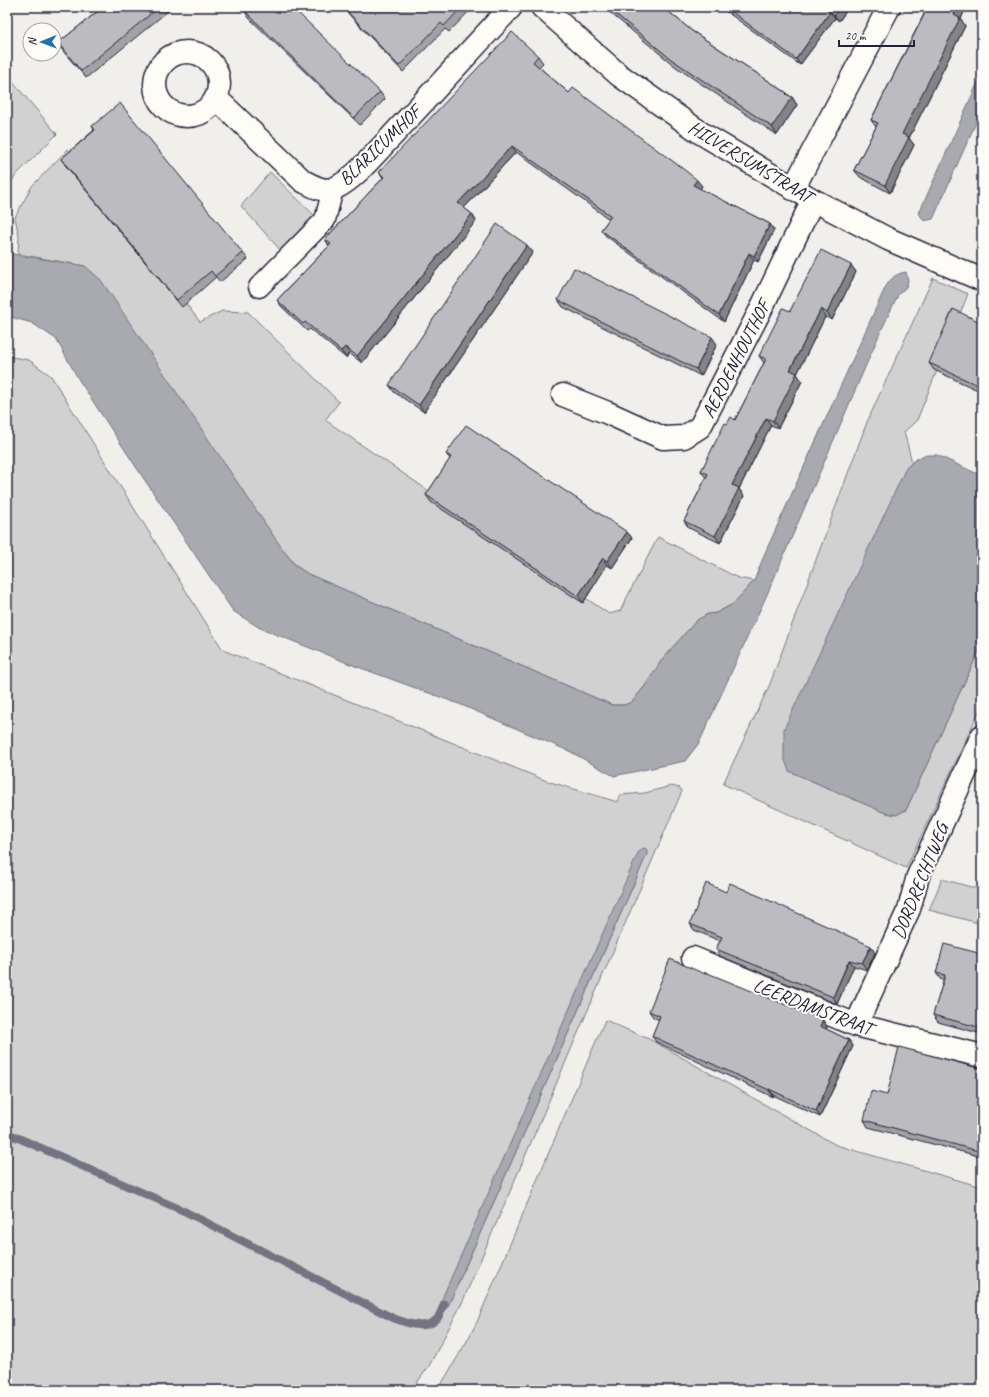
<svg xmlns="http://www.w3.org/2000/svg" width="989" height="1397" font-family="Caveat,sans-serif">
<rect width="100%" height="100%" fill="#f0efec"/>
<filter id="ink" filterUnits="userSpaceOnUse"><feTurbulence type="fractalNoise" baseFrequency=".025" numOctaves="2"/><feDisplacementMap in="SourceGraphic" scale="8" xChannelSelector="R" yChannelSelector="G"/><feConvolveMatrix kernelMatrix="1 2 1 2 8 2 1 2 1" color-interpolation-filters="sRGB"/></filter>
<g filter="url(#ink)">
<!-- green -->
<path fill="#d2d1d1" stroke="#7a7a86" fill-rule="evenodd" d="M7,75L57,134L17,174L7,188Z
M68,149L200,322L222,311L248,312L339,402L325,420L609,614L620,611L658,537L738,578L754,581L733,604L716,613L708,614L697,620L663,658L645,686L632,702L624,705H612L308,574L296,566L283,550L85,266L18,254L19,237L15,217L32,186Z
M270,172L318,219L282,252L241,206Z
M933,278L968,294L917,420L904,432L912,462L906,469L789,771L883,812L896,815L906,810L982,644V705L906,868L723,784L770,684L867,422Z
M7,356L29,360L51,376L223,650L547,781L618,802L620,795L645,793L671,786L680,788L682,791L462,1303L429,1366L414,1387V1390H7ZM643,848L646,849L647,854L448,1306L440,1315Z
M942,879L982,890V924L929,910Z
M605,1020L651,1040L836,1145L982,1187V1390H438L467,1341L477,1322Z"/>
<!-- water -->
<path fill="#a9a9b0" stroke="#737381" d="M982,73V109L933,219L924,221L919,213Z
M7,253L85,266L101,280L283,550L296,566L308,574L612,705H624L632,702L645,686L663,658L697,620L708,614L716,613L733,604L754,581L765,553L885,288C891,278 895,274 906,272L908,280L906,287L898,295L879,335L769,590L699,743L685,761L614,776L571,752L459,704L350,664L260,628L233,611L142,476L79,380L56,339L32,323L7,316Z
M924,455H937L982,476V644L906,810L896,815L883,812L789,771L784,758V729L906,468L915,460Z
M643,848L647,850V854L448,1306L441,1315C437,1309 442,1300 444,1294L638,853Z"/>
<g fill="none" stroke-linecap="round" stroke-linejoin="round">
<!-- stream -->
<path stroke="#737381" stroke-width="8" d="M7,1133L184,1211L393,1318C407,1323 425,1331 437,1319C440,1315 442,1309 444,1304"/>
<!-- pedestrian casing -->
<g stroke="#22223b" stroke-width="23">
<path id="pedestrian" d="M259,287L325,220L333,189"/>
</g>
<!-- minor casing -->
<g stroke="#22223b" stroke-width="25">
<path id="minor" d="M542,7L619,75L701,133L813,200L888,239L982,280
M155 84a32 32 0 1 1 64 0a32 32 0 1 1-64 0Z
M216,98L303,181C313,186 324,193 335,188C354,180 376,152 391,137C431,94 471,50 511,7
M793,189L889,7
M563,395L608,413L663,438L684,437L700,427L760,311L813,200
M693,958L856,1025L982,1056
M856,1025L909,909L918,876L982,736"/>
</g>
<!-- pedestrian -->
<use href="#pedestrian" stroke="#fdfcf7" stroke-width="20"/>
<!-- minor -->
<use href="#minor" stroke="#fdfcf7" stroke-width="22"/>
</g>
<!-- wall -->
<path fill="#a2a2a5" stroke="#22223b" d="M103,7H173L86,78L63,51L58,43Z
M342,7H473L449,32L445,29L403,72Z
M603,7H663L692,31L787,93L789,96L792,97L797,105L777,135L676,67Z
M720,7H849L839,21L835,18L800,65Z
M926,7H966L961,19L965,26L909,138L914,145L890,193L860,177L854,170L876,127L871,120L927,8Z
M244,10L380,92L385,99L360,125L249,18Z
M538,56L543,63L539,67L569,93L702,186L700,189L770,224L774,230L758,262L754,260L724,322L606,236L601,230L609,219L516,152L464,208L472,214L476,221L362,363L349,353L346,358L310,329L307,331L281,306L277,300L329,246L325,239L383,178L379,172Z
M92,126L243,253L248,259L220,282L216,277L182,307L66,166L61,159L94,130Z
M533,252L424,412L394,392L389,385Z
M851,265L856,272L832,320L825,317L797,374L802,381L790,405L778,428L771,425L739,489L744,496L720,543L689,528L684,521L706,478L701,471L727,424L735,420L764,363L759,356L790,311Z
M558,300L717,344L701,376L563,307Z
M982,323V392L934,370L929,363Z
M446,454L627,532L632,538L612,568L607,565L583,603L431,502L426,495L450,459Z
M690,924L875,953L867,970L854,966L837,1004L720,956L716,949L720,941L694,930Z
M982,954V1034L938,1022L933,1015L944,980H941L936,973Z
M705,974L823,1020L827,1027L826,1029L849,1040L853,1046L820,1117L773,1095V1097L656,1042L652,1036L659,1020L653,1017L649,1011Z
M982,1069V1157L868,1127L864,1120L887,1095Z"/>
<!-- shaded-wall -->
<path fill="#848486" stroke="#22223b" d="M840,7H849L839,21L834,15Z
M957,7H966L961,19L965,26L909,138L914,145L890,193L885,185L902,134Z
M830,12L835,18L800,65L796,59Z
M787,93L791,98L792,97L797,105L777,135L772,127Z
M512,146L516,152L462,210L458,203Z
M697,180L702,186L698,192L693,185Z
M472,214L476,221L362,363L357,356Z
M770,224L774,230L758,262L754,256Z
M527,245L533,252L424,412L419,405Z
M749,253L754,260L724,322L719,315Z
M851,265L856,272L832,320L827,313Z
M821,309L825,317L797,374L802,381L778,428L773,421L790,370Z
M712,337L717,344L701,376L696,369Z
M345,347L349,353L346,358L341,351Z
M766,418L771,425L739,489L744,496L720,543L715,536L732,485Z
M627,532L632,538L612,568L607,561Z
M603,558L607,565L583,603L578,596Z
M871,946L875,953L867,970L862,963Z
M849,960L854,966L837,1004L833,997Z
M823,1020L827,1027L824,1033L820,1026Z
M849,1040L853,1046L820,1117L816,1111Z
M769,1089L773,1095V1097L769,1090Z"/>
<!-- building -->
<path fill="#bcbcc0" stroke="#22223b" d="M103,7H159L81,71L58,43Z
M247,7H292L380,92L354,118L244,10Z
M343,7H462L444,26L441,23L399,66Z
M607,7H663L692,31L787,93L786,94L792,97L772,127L671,59Z
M725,7H840L834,15L830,12L796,59Z
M928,7H957L954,15L960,18L902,134L909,137L885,185L854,170L878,123L871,120Z
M512,32L538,56L533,62L569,93L573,88L682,168L697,180L693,185L770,224L754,256L749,253L719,315L601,230L611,216L512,146L458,203L472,214L357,356L345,347L341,351L305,322L303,324L277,300L331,244L325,239L384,177L379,172Z
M120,103L243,253L215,276L211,271L177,300L61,159L95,130L92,126Z
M497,224L527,245L419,405L389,385Z
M821,250L851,265L827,313L821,309L790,370L797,373L773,421L766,418L732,485L739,488L715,536L684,521L708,474L701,471L725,423L727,424L731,417L735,420L766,359L759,356L783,308L790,311Z
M574,268L712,337L696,369L558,300Z
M953,309L982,323V387L929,363Z
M466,425L627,532L607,561L603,558L578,596L426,495L451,457L446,454Z
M706,883L726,892L730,883L871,946L862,963L849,960L833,997L716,949L722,937L690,924Z
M944,944L982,954V1028L933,1015L945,975L936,973Z
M670,959L705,974V972L823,1020L820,1026L849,1040L816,1111L769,1089V1090L652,1036L660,1016L649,1011Z
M899,1047L982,1069V1152L864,1120L871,1091L887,1095Z"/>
</g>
<g text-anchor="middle" stroke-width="4" stroke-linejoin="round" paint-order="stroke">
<!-- street labels -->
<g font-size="19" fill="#22223b" stroke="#fdfcf7">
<text transform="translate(379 145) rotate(-44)" y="7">BLARICUMHOF</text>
<text transform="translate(751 161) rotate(31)" y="7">HILVERSUMSTRAAT</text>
<text transform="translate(735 359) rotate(-63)" y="7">AERDENHOUTHOF</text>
<text transform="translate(919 881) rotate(-68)" y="7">DORDRECHTWEG</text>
<text transform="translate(813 1006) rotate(21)" y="7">LEERDAMSTRAAT</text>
</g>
</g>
<!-- margin -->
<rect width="989" height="1397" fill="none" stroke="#fdfcf7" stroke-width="24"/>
<rect x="12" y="12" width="965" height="1373" fill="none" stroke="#22223b" stroke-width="1.5" filter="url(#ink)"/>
<!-- north arrow -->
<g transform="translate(42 42) rotate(269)"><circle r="19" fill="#fdfcf7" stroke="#a5a5ac"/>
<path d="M0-3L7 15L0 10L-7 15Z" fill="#1f6fb2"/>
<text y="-6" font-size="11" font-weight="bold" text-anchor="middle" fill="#22223b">N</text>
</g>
<!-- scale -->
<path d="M839 40v6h75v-6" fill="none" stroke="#22223b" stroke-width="2"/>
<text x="845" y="40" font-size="12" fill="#22223b" stroke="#fdfcf7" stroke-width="3" paint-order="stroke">20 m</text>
</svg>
